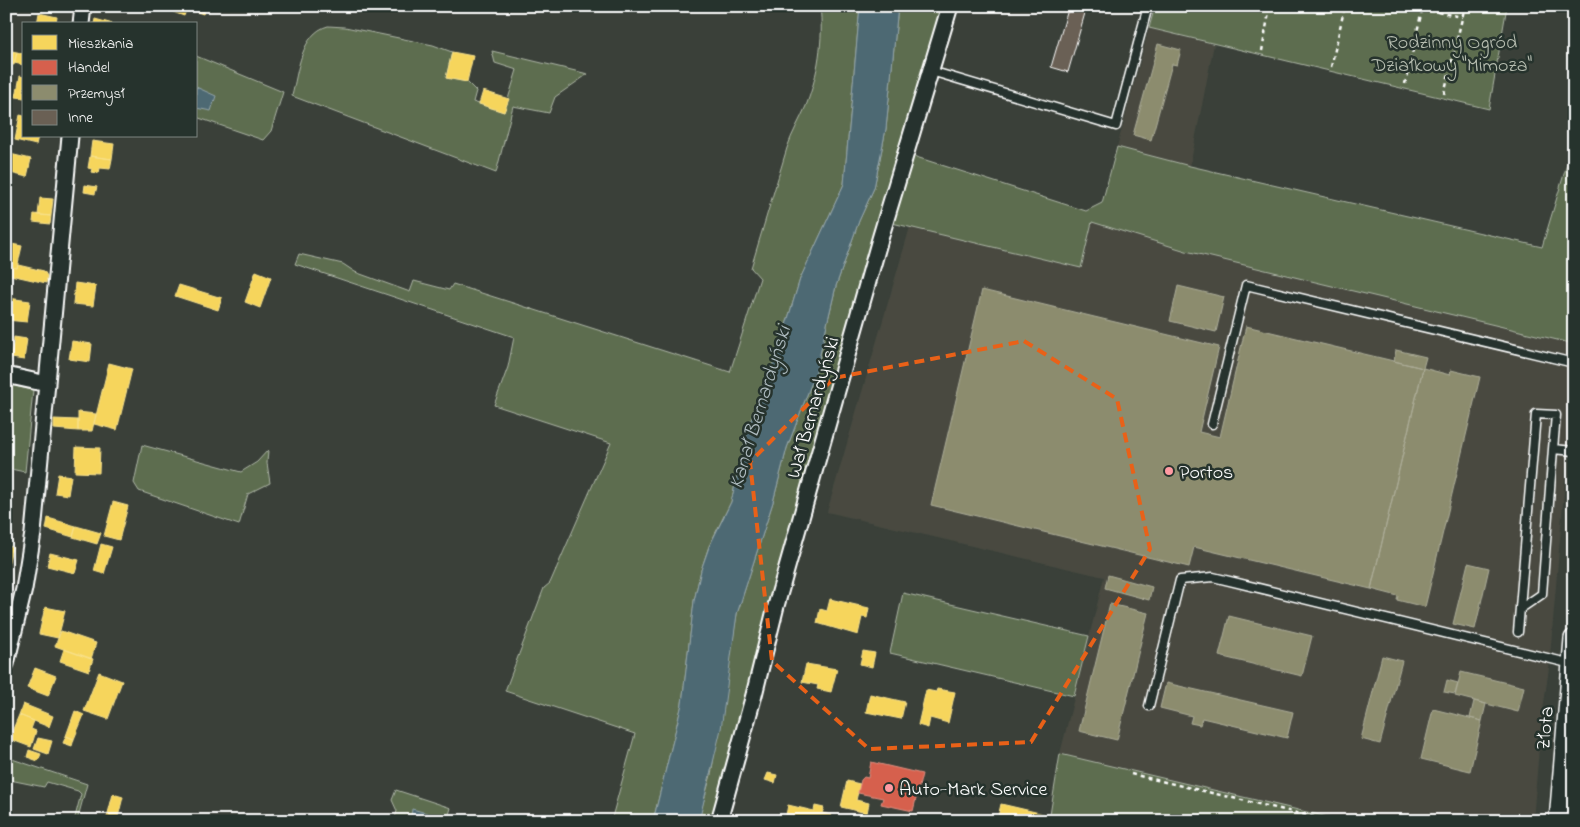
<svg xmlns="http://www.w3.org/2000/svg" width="1580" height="827" font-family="'Indie Flower',sans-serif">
<rect width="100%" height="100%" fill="#3a4039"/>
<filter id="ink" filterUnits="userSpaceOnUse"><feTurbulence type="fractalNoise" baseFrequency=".02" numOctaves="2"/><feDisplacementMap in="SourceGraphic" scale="10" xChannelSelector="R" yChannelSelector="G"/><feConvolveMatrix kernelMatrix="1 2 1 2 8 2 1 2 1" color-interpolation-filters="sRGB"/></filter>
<g filter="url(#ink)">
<!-- built -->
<path fill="#484a41" d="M1149,28L1214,44L1190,166L1117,147Z
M1092,222L1186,251L1574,344V374L1549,668L1541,724L1533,821H1345L1060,754L1104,577L827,512L910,227L1081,268Z"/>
<!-- green -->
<path fill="#5d6d4f" stroke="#aeb6a7" d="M820,6H860L844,184L800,279L777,355L763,386L749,426L731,502L709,546L701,570L694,601L682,704L653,821H611L635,734L505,691L544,588L550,583L611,443L494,405L508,367L514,337L295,264L299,254L343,264L355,272L410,292L414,281L449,290L453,284L730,372L760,278L751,268L787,148C792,133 800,120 806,106C818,75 824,39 820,6Z
M898,6H944L876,225L713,821H698L711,775L737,614L773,502L787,448L816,371L836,286L859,221L874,188L886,129Z
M1155,6H1507L1489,109L1149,28Z
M328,26L345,27L433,45L452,52L446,78L467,82L476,91L473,102L504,112L517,70L495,63L492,51L588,74L555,97L549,113L513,106L496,173L292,96C298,72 301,33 328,26Z
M196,56L283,92L271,131L263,140L196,117Z
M1574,141V344L1186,251L1092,222L1081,268L892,223L913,156L1086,211L1102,203L1117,147L1190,166L1542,247Z
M6,384L33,390L25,472L6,468Z
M142,445L241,472L257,462L268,450L267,463L270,483L248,494L239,525L139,491L134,483Z
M903,593L1089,636L1074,696L890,653Z
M1060,754L1345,821H1049Z
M6,757L87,784L77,821H74L81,794L78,791L47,782L44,787L10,780L6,791Z
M396,790L451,808L447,821H394L397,811L392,800Z"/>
<!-- water -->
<path fill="#4d6973" stroke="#94a5ab" d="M860,6H898L886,129L874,188L859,221L836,286L816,371L787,448L773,502L737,614L721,729L701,813L698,821H653L682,704L694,601L701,570L709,547L731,502L749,426L763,386L777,355L800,279L844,184Z
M196,87L216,96L211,111L196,108Z
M412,809L434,815L432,821H419L411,818Z"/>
<!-- homes -->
<path fill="#f6d55c" stroke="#f9e28d" d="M175,6H206L203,14L187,8L184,16L173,12Z
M39,13L57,17L56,24H37Z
M95,19L113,24H94Z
M6,50L17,52L14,65L6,64Z
M17,52L24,54V65L14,63Z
M452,52L473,56L467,82L446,78Z
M20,76L24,77V98L16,97Z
M483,91L509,99L504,112L479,104Z
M20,115L24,116V136H38L36,145L15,140Z
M92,141L114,144L112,159L90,156Z
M6,153L31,159L27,177L6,172Z
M90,156L112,159L110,169L100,168L99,173L91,172L92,169L88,168Z
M85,185L97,187L95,194L84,192Z
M40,198L53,199L51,216L38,215Z
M34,214L51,216L50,224L33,222Z
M6,243L22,246L17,268L6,266Z
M18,265L44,271L47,276L46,283L6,274V266L17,268Z
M256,271L271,277L260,308L245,302Z
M75,283L96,286L93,306L73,304Z
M179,285L222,298L218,310L175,296Z
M8,298L30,301L27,322L6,320Z
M14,337L27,339L24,360L11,358Z
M72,341L92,344L90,362L69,359Z
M109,363L132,369L117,430L94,424Z
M78,412L96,414L92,431H78Z
M54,419L78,420V431L54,429Z
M76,447L100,448L99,473L75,472Z
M58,474L71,476L68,495L55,493Z
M113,502L128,506L119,540L104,536Z
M48,518L76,526L73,537L46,529Z
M76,526L101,533L97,544L73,537Z
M101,544L112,547L104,574L94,571Z
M6,545L12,547L8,566H6Z
M50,553L79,560L75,573L47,566Z
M830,599L869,608L867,618L862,617L858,635L817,623L820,609L827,611Z
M45,607L65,611L58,638L39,634Z
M61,631L96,643L91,659L55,646Z
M64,649L93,659L89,671L60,661Z
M863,651L875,653L872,667L860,664Z
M806,664L837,669L831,692L817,689L818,685L802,682Z
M35,668L56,676L48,696L27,688Z
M99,672L122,681L108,719L84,711Z
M937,689L955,692L948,723L930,718L928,728L918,725L926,690L936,692Z
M870,694L905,702L901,719L866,712Z
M23,704L53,716L49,727L19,715Z
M75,711L84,715L74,739L66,736Z
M19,715L34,721L31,729L36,731L31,747L12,740L13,729Z
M66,736L74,739L72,746L63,743Z
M38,738L52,741L48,754L34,749Z
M29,750L41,754L38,761L27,757Z
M768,773L777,775L775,783L765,780Z
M847,781L860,784L856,800L869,803L867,813L841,807Z
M113,794L123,797L117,821H106Z
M1001,804L1044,814L1043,821H997Z
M788,805L814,811L815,806L824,808L822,813L831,815L829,821H809L786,815Z
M786,815L809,821H784Z"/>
<!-- shops -->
<path fill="#d6604d" stroke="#e29082" d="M871,762L922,774L913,811L881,804L883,798L858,793L861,780L864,777L868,778Z"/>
<!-- industry -->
<path fill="#8c8c6e" stroke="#aeae9a" d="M1158,44L1181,50L1177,65L1172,64L1151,140L1133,135Z
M1178,286L1224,297L1216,332L1170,321Z
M982,290L1219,347L1199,432L1220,437L1246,326L1423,368L1371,589L1194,547L1189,567L931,505Z
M1396,350L1426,357L1423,368L1394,361Z
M1423,368L1450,375L1451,370L1480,377L1425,607L1397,600L1398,596L1371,589Z
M1468,563L1489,568L1475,629L1453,624Z
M1108,575L1152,587L1149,600L1105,588Z
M1110,604L1148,613L1117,740L1079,731Z
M1229,616L1312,636L1302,676L1219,656Z
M1382,656L1402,661L1380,744L1361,739Z
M1461,672L1524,687L1518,712L1455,696Z
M1447,680L1458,683L1455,694L1444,692Z
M1166,683L1293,712L1287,738L1202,718L1200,725L1190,723L1192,716L1160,708Z
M1474,701L1486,704L1482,721L1470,718Z
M1433,709L1482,721L1470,771L1421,759Z"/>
<!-- building -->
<path fill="#6a6054" stroke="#fff" d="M1069,6H1087L1068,72L1051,67Z"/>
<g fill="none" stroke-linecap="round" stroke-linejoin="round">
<!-- service casing -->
<g stroke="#fff" stroke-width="11">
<path id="service" d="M931,71L1116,126L1148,6
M1212,424L1246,285L1574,363
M1520,609L1542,594L1553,449
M1518,632L1536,414L1556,415L1553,449L1574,451
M1149,706L1180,580L1213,577L1572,664"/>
</g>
<!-- minor casing -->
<g stroke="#fff" stroke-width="19">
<path id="minor" d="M81,24L83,6
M6,375L47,384
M6,664L24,589L33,533L70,136
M719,821L754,695L776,606L880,239L950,6"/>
</g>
<!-- tertiary casing -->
<g stroke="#fff" stroke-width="22">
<path id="tertiary" d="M1559,821L1574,639"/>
</g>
<!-- path -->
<path stroke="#fff" stroke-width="2.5" stroke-dasharray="4 4" stroke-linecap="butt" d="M1568,6L1574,21
M1422,9L1462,17
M1262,51L1270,6
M1331,67L1345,6
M1405,84L1423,6
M1444,94L1465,6
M1131,774L1331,821"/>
<!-- service -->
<use href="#service" stroke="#26332d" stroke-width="8"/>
<!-- minor -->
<use href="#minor" stroke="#26332d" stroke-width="15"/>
<!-- tertiary -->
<use href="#tertiary" stroke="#26332d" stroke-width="19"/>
</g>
</g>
<!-- marked area -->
<path fill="none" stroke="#e96118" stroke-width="4" stroke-dasharray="10 6" stroke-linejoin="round" d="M1024,341L1117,399L1150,549L1031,742L869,749L772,661L750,462L834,378Z"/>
<!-- markers -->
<g fill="#ff9aa2" stroke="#26332d" stroke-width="2">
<circle cx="1169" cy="471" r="5"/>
<circle cx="889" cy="788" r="5"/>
</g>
<g text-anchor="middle" stroke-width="5" stroke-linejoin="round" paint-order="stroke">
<!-- park labels -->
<g font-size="20" fill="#b6bdb0" stroke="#26332d">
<text x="1452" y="48">Rodzinny Ogród<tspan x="1452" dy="23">Działkowy "Mimoza"</tspan></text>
</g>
<!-- street labels -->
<g font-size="20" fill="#fff" stroke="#26332d">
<text transform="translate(812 407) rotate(-74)" y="7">Wał Bernardyński</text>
<text transform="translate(1544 728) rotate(-85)" y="7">Złota</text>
</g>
<!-- poi labels -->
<g font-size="20" fill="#fff" stroke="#26332d" text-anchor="start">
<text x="1179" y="478">Portos</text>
<text x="899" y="795">Auto-Mark Service</text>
</g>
<!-- water labels -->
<g font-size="21" font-style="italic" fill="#afbcc0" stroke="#26332d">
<text transform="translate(759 407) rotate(-73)" y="7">Kanał Bernardyński</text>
</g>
</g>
<!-- margin -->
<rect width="1580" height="827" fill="none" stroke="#26332d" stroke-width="25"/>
<rect x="12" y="12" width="1555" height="802" fill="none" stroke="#fff" stroke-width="2" filter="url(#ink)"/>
<!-- legend -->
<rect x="22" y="22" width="175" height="115" fill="#26332d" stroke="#7d8581"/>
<rect x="32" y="35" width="25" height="15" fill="#f6d55c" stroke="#7d8581"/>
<text x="68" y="48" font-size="15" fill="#ffffff">Mieszkania</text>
<rect x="32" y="60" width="25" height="15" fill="#d6604d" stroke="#7d8581"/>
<text x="68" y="72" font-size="15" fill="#ffffff">Handel</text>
<rect x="32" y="85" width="25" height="15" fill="#8c8c6e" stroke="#7d8581"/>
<text x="68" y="98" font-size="15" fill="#ffffff">Przemysł</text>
<rect x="32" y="110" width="25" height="15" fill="#6a6054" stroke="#7d8581"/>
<text x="68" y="122" font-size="15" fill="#ffffff">Inne</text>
</svg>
